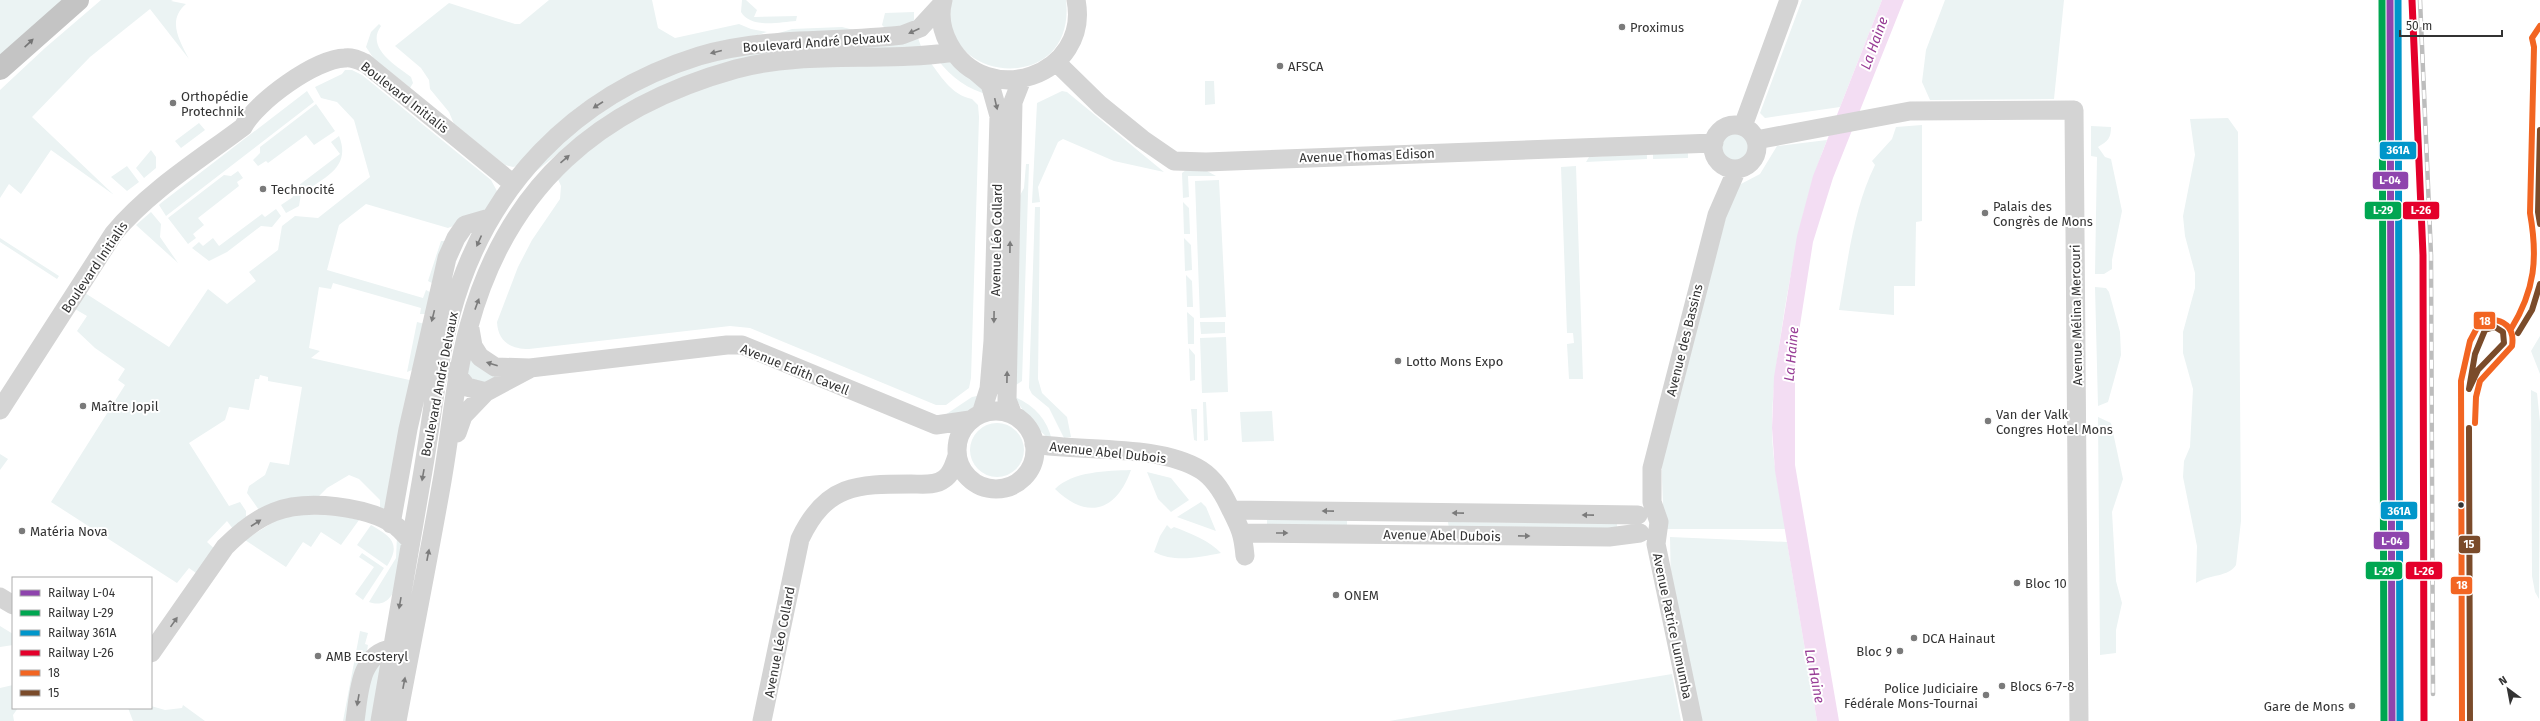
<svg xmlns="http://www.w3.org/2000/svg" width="2540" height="721" font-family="'Fira Sans',sans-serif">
<rect width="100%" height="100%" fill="#fff"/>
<!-- green -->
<path fill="#ebf3f3" d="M0,0H66L0,58Z
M101,0H173L171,1L186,4C167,20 179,40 189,59L150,9L90,57L32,117L114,195L51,150L21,194L9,184L0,198V90L45,48Z
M549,0H652L658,28L675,38L739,24L751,29L767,32L679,59L521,165L513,167L505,165L454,124L449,112L430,89L429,80L421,68L395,46L449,3L515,24H520Z
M742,0H746L757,10L754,17L797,16L796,21C780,22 751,29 741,12Z
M952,0H1066C1077,99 933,83 952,0Z
M1802,0H1882L1840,107L1765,118L1760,113Z
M1945,0H2064L2054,99L1930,100L1922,82L1926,50Z
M914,12V25L885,28L882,25L885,13Z
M379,24L381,26C365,48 397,66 411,77L413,83L410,88L374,59L366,47L371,32Z
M842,27L854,30L776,34L792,29Z
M917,35L923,52L767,59L561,151L534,173L546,153L620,95L716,56Z
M928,59C940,75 951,95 972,99L978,105L979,117L971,378L969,388L946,405H936L750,328L730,326L529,349C511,349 498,342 497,322L518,267L532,240L560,199L561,186L556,175L617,124L738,72Z
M938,60C957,59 977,83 990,95C968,90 951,77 938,60Z
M345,70H352L362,75L491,180L497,191L486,213L448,228L366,204L339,225L327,270L423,298L426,290L432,293L427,314H420L421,308L333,283L331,289L319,287L309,348L320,351L311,358L414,381L391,511L380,514V500L359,479L349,475L327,488L315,500L259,510L247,493L249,486L265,475L270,462L289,465L302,387L268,381V377L260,375L259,379H255L249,410L229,407L225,420L189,443L229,506L240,502L246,511V519L233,529L227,521L207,542L217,551L196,573L189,568L177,583L51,502L125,385L118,380L125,369L95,348L77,331L87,316L75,309L85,293L169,347L208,289L227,304L256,281L249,272L278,250L282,226L295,216L318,218L370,177L354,120L337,102L321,98L315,87L342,74Z
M1205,81H1214L1215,104L1205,105Z
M307,91L314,102L166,216L159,205L161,203Z
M1062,91L1067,92L1164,172L1114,161L1063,139L1058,142L1038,187L1040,202L1032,203L1037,103Z
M316,104L335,131L314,145L306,135L268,163L266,161L258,166L253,160L260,153V147Z
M2228,118L2238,132L2241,521L2236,565C2229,577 2210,574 2196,583L2197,546L2183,477L2184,461L2190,447L2193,389L2183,353V332L2195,288V273L2185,236L2183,216L2195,155L2190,119Z
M199,123L205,130L181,148L175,141Z
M1922,125V221L1916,222L1915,286H1894V315L1839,310C1848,261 1853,210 1875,165L1872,161L1892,139L1896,127Z
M2091,126L2111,127C2111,138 2108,141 2098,147L2105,157L2111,159L2122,211L2112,260V269L2104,274H2095L2097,157L2091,156Z
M1716 146a18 18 0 1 1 36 0a18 18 0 1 1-36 0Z
M339,136C352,168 323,178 301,194L299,206L286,213L281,205L293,197L290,192L340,154L331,142Z
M1827,140C1805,194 1795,250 1785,307C1779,347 1772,386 1772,427C1772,462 1780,495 1786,529H1664L1661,454L1732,195L1739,185L1760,174L1777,146Z
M151,150L156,157V168L144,178L136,168Z
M1688,152V158L1653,159V154Z
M1647,154V159L1586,162L1589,157Z
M1026,164H1029L1022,381L1013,387L1018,199L1024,188Z
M127,166L139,182L127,191L111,177Z
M1576,166L1583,379H1569L1567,344L1574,343L1573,333H1567L1561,167Z
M1186,170L1207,171L1216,176H1188L1189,197L1183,198L1182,173Z
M238,171L243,178L237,182L239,186L198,218L204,225L193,234L196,238L188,244L168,218L224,175L231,176Z
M1219,180L1226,317L1200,318L1195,181Z
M1183,202L1189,208L1190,234H1184Z
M1035,207H1040L1038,379L1042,393L1067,417L1071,437L1064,438L1049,408L1032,394L1029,388Z
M276,209L281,216L272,227L261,226L227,252L209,261L192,248L199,242L203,246L213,238L219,246L262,214L265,217Z
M151,212L161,224L160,237L178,263L136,225Z
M0,238L59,276L57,279L0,242Z
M1184,238L1191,245L1192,270L1185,271Z
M441,241H445L434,284L428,281Z
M1186,275L1192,281L1193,307H1187Z
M2095,287L2106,288L2109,292L2120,332L2121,355L2108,402L2098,406Z
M1187,312L1194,318V344H1188Z
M417,322L425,324L417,368L407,372Z
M1200,322H1225V333L1201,334Z
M2540,336V374L2531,351Z
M1226,337L1228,392L1202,393L1200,338Z
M469,345L503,372L486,384L463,375Z
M1189,348L1195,355V380L1190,381Z
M2531,390L2537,393L2540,422L2539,599L2535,592L2532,576Z
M982,395C972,413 964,415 945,415L972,397Z
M1015,397C1035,406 1047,419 1052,440C1040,434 1021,410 1015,397Z
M1203,402H1206L1208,440L1204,441Z
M1191,409H1197V441L1194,440Z
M1272,411L1274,441L1242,442L1240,412Z
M2098,417L2111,423L2123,479L2112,512L2116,581L2122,603L2116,630V653L2100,655Z
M970 450a27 27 0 1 1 54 0a27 27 0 1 1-54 0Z
M0,454L8,459L0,470Z
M1131,470C1116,512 1087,520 1055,489C1073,471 1107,471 1131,470Z
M1147,472L1171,478L1189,500L1171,512L1158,499Z
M1201,502L1206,507L1216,531L1177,517Z
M303,514L343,516L359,520L341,545L321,532L311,547L303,542L286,567L245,540L278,519Z
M1267,519L1347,520V529L1267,528Z
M1448,522L1617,523V533L1449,529Z
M371,525C390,536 402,543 387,566L357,545Z
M1167,525L1171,529L1174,527C1190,533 1210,541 1221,553C1200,557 1175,563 1154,552L1160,536Z
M397,536L402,540C399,561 402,613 369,602L396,558Z
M1670,537L1787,542L1817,721H1697L1671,587Z
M362,553L384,568L363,600L355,594L374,567L359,557Z
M0,626L13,634V645L0,647Z
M360,631L368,633L365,644L368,645L367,651L351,721H343Z
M384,655L376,721H360L369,669Z
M1672,674L1681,721H1389Z
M13,685V708H18L13,715L14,721H0V688Z
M183,705L205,721H133L128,708H151V706L165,710L182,708Z"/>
<!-- water -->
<path fill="#f3ddf3" d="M1882,0H1904L1833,178L1813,242L1795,357V465L1839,721H1817L1775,471L1772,428L1774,377L1797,236L1813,176Z"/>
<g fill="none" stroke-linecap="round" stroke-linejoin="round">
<!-- minor -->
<path stroke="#d4d4d4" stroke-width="19" d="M943,0C939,15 942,31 949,44C986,112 1091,75 1076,0
M1056,62L1100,105L1142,139L1174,161L1206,162L1714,143
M976,72L990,84L999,116L993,341L989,389L981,414
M1713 147a22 22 0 1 1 44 0a22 22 0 1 1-44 0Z
M1743,126L1789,0
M1756,140L1910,111L2074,110L2079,721
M470,329L473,346L480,357L495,367L530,368L727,345H742L936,425L970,420
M454,371L467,387L486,392L529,369
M0,410L114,233C149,191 199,160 243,127C256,102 315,59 345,58C352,57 358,60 365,63L512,183
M957 450a39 39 0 1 1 78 0a39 39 0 1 1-78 0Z
M1013,415L1007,400L1013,102L1022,79
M457,433L463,416L486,392
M1034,444C1084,452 1159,444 1201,470C1215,479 1223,493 1230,508C1240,528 1243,533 1245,556
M1231,510L1638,515
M391,524L408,429L447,258L456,238L465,225L489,218
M1243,533L1609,537L1640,533
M0,597L13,605
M151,653L225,547C239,533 256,519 274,512C306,499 368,506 396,526C401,530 406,536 411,541
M355,721C359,695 359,653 392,649
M380,721C394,637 409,554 423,471C432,419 437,364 451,314C485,187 574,95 699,56C765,36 834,43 902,35L920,28L942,4
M397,721C412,641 428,561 442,481C451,430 455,377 469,326C507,186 599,107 736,69C807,50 882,63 954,52
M762,721L800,539C826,484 857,484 911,484C922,484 935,486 944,479C952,474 954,464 957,456
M1693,721L1656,544L1659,522L1652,502V468L1717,215L1737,169"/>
<!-- highway -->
<path stroke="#c4c4c4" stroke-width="22" d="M0,69L78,0"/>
<!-- rail casing -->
<g stroke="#bdbdbd" stroke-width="4.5">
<path id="rail" d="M2420,0L2431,255L2433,694"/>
</g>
<!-- rail -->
<use href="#rail" stroke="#fff" stroke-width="3" stroke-dasharray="9" stroke-linecap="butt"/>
<!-- bus-1 casing -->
<g stroke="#fff" stroke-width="9">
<path id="bus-1" d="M2511,329C2535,290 2538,258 2530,213L2534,47L2532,38L2540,26
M2462,721L2461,381L2470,341L2479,324L2486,320C2504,318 2515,328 2512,346L2480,381L2476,397L2475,423"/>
</g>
<!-- bus-2 casing -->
<g stroke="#fff" stroke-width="9">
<path id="bus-2" d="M2540,130L2538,212L2540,224
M2495,327L2503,332L2504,343L2478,370L2469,389L2475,354L2485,330Z
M2518,333L2532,310L2540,284
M2469,428L2470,721"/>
</g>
<!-- bus-1 -->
<use href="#bus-1" stroke="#f26522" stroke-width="6"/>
<!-- bus-2 -->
<use href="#bus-2" stroke="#7a4b2a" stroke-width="6"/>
<!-- rail-1 casing -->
<g stroke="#fff" stroke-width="10">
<path id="rail-1" d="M2390,0L2392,721"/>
</g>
<!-- rail-2 casing -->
<g stroke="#fff" stroke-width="10">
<path id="rail-2" d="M2382,0L2384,721"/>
</g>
<!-- rail-3 casing -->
<g stroke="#fff" stroke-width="10">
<path id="rail-3" d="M2398,0L2400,721"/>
</g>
<!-- rail-4 casing -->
<g stroke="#fff" stroke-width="10">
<path id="rail-4" d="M2412,0L2423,255L2424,721"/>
</g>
<!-- rail-1 -->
<use href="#rail-1" stroke="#8e44ad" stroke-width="7"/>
<!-- rail-2 -->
<use href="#rail-2" stroke="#00a651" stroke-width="7"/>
<!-- rail-3 -->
<use href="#rail-3" stroke="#0096ca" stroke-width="7"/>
<!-- rail-4 -->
<use href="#rail-4" stroke="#e4002b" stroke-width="7"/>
</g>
<!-- one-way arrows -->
<defs><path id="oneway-solid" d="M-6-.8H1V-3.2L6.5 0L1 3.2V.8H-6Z"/></defs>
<g fill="#7b7b7b">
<use href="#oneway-solid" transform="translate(914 31) rotate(156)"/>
<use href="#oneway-solid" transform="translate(716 52) rotate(166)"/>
<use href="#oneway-solid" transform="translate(996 104) rotate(77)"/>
<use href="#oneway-solid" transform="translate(598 105) rotate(147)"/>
<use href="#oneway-solid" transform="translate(565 159) rotate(-41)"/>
<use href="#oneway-solid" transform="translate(479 241) rotate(114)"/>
<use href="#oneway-solid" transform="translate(1010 247) rotate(-89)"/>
<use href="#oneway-solid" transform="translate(477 304) rotate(-70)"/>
<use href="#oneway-solid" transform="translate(433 316) rotate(104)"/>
<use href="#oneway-solid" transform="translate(994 317) rotate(91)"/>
<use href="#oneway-solid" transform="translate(492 364) rotate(-162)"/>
<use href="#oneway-solid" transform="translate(1007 377) rotate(-89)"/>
<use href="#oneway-solid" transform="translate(423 475) rotate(100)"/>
<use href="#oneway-solid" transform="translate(1328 511) rotate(-179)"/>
<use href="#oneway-solid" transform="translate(1458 513) rotate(-179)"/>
<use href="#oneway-solid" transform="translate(1588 515) rotate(-179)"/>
<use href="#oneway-solid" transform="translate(256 523) rotate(-33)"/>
<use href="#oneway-solid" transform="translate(1282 533)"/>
<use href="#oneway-solid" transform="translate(1524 536) rotate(1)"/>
<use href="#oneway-solid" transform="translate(428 555) rotate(-79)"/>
<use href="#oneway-solid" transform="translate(400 603) rotate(100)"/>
<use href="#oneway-solid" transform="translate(174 622) rotate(-55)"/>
<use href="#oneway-solid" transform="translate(404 683) rotate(-79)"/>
<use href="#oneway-solid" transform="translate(358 700) rotate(100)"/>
</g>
<use fill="#747474" href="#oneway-solid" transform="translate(29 43) rotate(-43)"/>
<!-- markers -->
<g fill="#7a7a7a" stroke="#fff" stroke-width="1.5">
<circle cx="1622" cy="27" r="4"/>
<circle cx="1280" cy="66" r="4"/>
<circle cx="173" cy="103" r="4"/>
<circle cx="263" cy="189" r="4"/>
<circle cx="1985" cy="213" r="4"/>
<circle cx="1398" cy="361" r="4"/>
<circle cx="83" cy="406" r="4"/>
<circle cx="1988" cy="421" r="4"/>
<circle cx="22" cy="531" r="4"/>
<circle cx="2017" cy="583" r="4"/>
<circle cx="1336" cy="595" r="4"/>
<circle cx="1914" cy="638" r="4"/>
<circle cx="1900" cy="651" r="4"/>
<circle cx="318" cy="656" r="4"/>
<circle cx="2002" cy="686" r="4"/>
<circle cx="1986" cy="695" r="4"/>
<circle cx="2352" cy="706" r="4"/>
</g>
<circle fill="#333" stroke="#fff" stroke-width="1.5" cx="2461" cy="505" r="3.5"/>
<g text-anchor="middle" stroke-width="4" stroke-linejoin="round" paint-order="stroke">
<!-- poi labels -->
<g font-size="13" fill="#333" stroke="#fff" text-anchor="start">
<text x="1630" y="32">Proximus</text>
<text x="1288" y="71">AFSCA</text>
<text x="181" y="101">Orthopédie<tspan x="181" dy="15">Protechnik</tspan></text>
<text x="271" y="194">Technocité</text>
<text x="1993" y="211">Palais des<tspan x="1993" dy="15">Congrès de Mons</tspan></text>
<text x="1406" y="366">Lotto Mons Expo</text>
<text x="91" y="411">Maître Jopil</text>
<text x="1996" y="419">Van der Valk<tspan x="1996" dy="15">Congres Hotel Mons</tspan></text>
<text x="30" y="536">Matéria Nova</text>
<text x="2025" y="588">Bloc 10</text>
<text x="1344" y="600">ONEM</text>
<text x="1922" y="643">DCA Hainaut</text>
<text x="1892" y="656" text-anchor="end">Bloc 9</text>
<text x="326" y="661">AMB Ecosteryl</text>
<text x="2010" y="691">Blocs 6-7-8</text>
<text x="1978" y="693" text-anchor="end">Police Judiciaire<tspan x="1978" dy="15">Fédérale Mons-Tournai</tspan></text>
<text x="2344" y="711" text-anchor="end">Gare de Mons</text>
</g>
<!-- street labels -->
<g font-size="13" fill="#333" stroke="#fff">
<text transform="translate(816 42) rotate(-4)" y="5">Boulevard André Delvaux</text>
<text transform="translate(405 97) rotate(38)" y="5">Boulevard Initialis</text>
<text transform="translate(1367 155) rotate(-2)" y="5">Avenue Thomas Edison</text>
<text transform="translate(996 240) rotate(-89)" y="5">Avenue Léo Collard</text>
<text transform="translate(94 267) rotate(-56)" y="5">Boulevard Initialis</text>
<text transform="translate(2076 315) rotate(-91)" y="5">Avenue Mélina Mercouri</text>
<text transform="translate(1684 340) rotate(-76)" y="5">Avenue des Bassins</text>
<text transform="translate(795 369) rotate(22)" y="5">Avenue Edith Cavell</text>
<text transform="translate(439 384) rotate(-79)" y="5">Boulevard André Delvaux</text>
<text transform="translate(1108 452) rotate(6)" y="5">Avenue Abel Dubois</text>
<text transform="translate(1442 535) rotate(1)" y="5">Avenue Abel Dubois</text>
<text transform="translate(1673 626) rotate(78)" y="5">Avenue Patrice Lumumba</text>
<text transform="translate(779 642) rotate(-79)" y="5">Avenue Léo Collard</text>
</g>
<!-- water labels -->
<g font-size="14" font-style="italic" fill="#983d96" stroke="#fff">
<text transform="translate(1874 43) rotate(-70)" y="5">La Haine</text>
<text transform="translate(1791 354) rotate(-85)" y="5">La Haine</text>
<text transform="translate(1815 676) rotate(79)" y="5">La Haine</text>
</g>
</g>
<g stroke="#fff" stroke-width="1.5">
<rect x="2379" y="141" width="38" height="19" rx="4" fill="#0096ca"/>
<rect x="2372" y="171" width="37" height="19" rx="4" fill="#8e44ad"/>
<rect x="2402" y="201" width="38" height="19" rx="4" fill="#e4002b"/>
<rect x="2364" y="201" width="38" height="19" rx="4" fill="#00a651"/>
<rect x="2473" y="311" width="23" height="19" rx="4" fill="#f26522"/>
<rect x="2380" y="501" width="38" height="19" rx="4" fill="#0096ca"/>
<rect x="2373" y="531" width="37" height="19" rx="4" fill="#8e44ad"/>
<rect x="2458" y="535" width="23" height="19" rx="4" fill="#7a4b2a"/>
<rect x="2405" y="561" width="38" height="19" rx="4" fill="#e4002b"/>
<rect x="2365" y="561" width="38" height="19" rx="4" fill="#00a651"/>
<rect x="2450" y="576" width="23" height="19" rx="4" fill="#f26522"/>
</g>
<g font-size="11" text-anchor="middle" font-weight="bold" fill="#fff">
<text x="2398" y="154">361A</text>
<text x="2390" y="184">L-04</text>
<text x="2421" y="214">L-26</text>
<text x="2383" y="214">L-29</text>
<text x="2485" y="325">18</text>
<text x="2399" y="515">361A</text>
<text x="2392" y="545">L-04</text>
<text x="2469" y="548">15</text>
<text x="2424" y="575">L-26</text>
<text x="2384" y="575">L-29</text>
<text x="2462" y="589">18</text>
</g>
<!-- legend -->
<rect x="12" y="577" width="140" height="132" fill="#ffffff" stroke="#adadad"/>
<rect x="20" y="590" width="20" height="6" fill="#8e44ad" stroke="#adadad"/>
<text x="48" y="597" font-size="12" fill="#333333">Railway L-04</text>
<rect x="20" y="610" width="20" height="6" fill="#00a651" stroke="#adadad"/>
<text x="48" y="617" font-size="12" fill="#333333">Railway L-29</text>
<rect x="20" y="630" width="20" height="6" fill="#0096ca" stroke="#adadad"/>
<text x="48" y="637" font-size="12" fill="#333333">Railway 361A</text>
<rect x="20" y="650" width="20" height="6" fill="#e4002b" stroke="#adadad"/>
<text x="48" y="657" font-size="12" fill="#333333">Railway L-26</text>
<rect x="20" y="670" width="20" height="6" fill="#f26522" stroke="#adadad"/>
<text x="48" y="677" font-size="12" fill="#333333">18</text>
<rect x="20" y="690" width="20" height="6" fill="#7a4b2a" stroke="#adadad"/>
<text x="48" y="697" font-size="12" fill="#333333">15</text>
<!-- north arrow -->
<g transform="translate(2508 689) rotate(328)" stroke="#ffffff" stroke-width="3" paint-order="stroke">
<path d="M0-3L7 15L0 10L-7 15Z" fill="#333333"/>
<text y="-6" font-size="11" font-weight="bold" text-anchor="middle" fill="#333333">N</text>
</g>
<!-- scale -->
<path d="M2400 30v6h102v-6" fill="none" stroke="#333333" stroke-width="2"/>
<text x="2406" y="30" font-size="12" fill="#333333" stroke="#ffffff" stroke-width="3" paint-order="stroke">50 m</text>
</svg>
